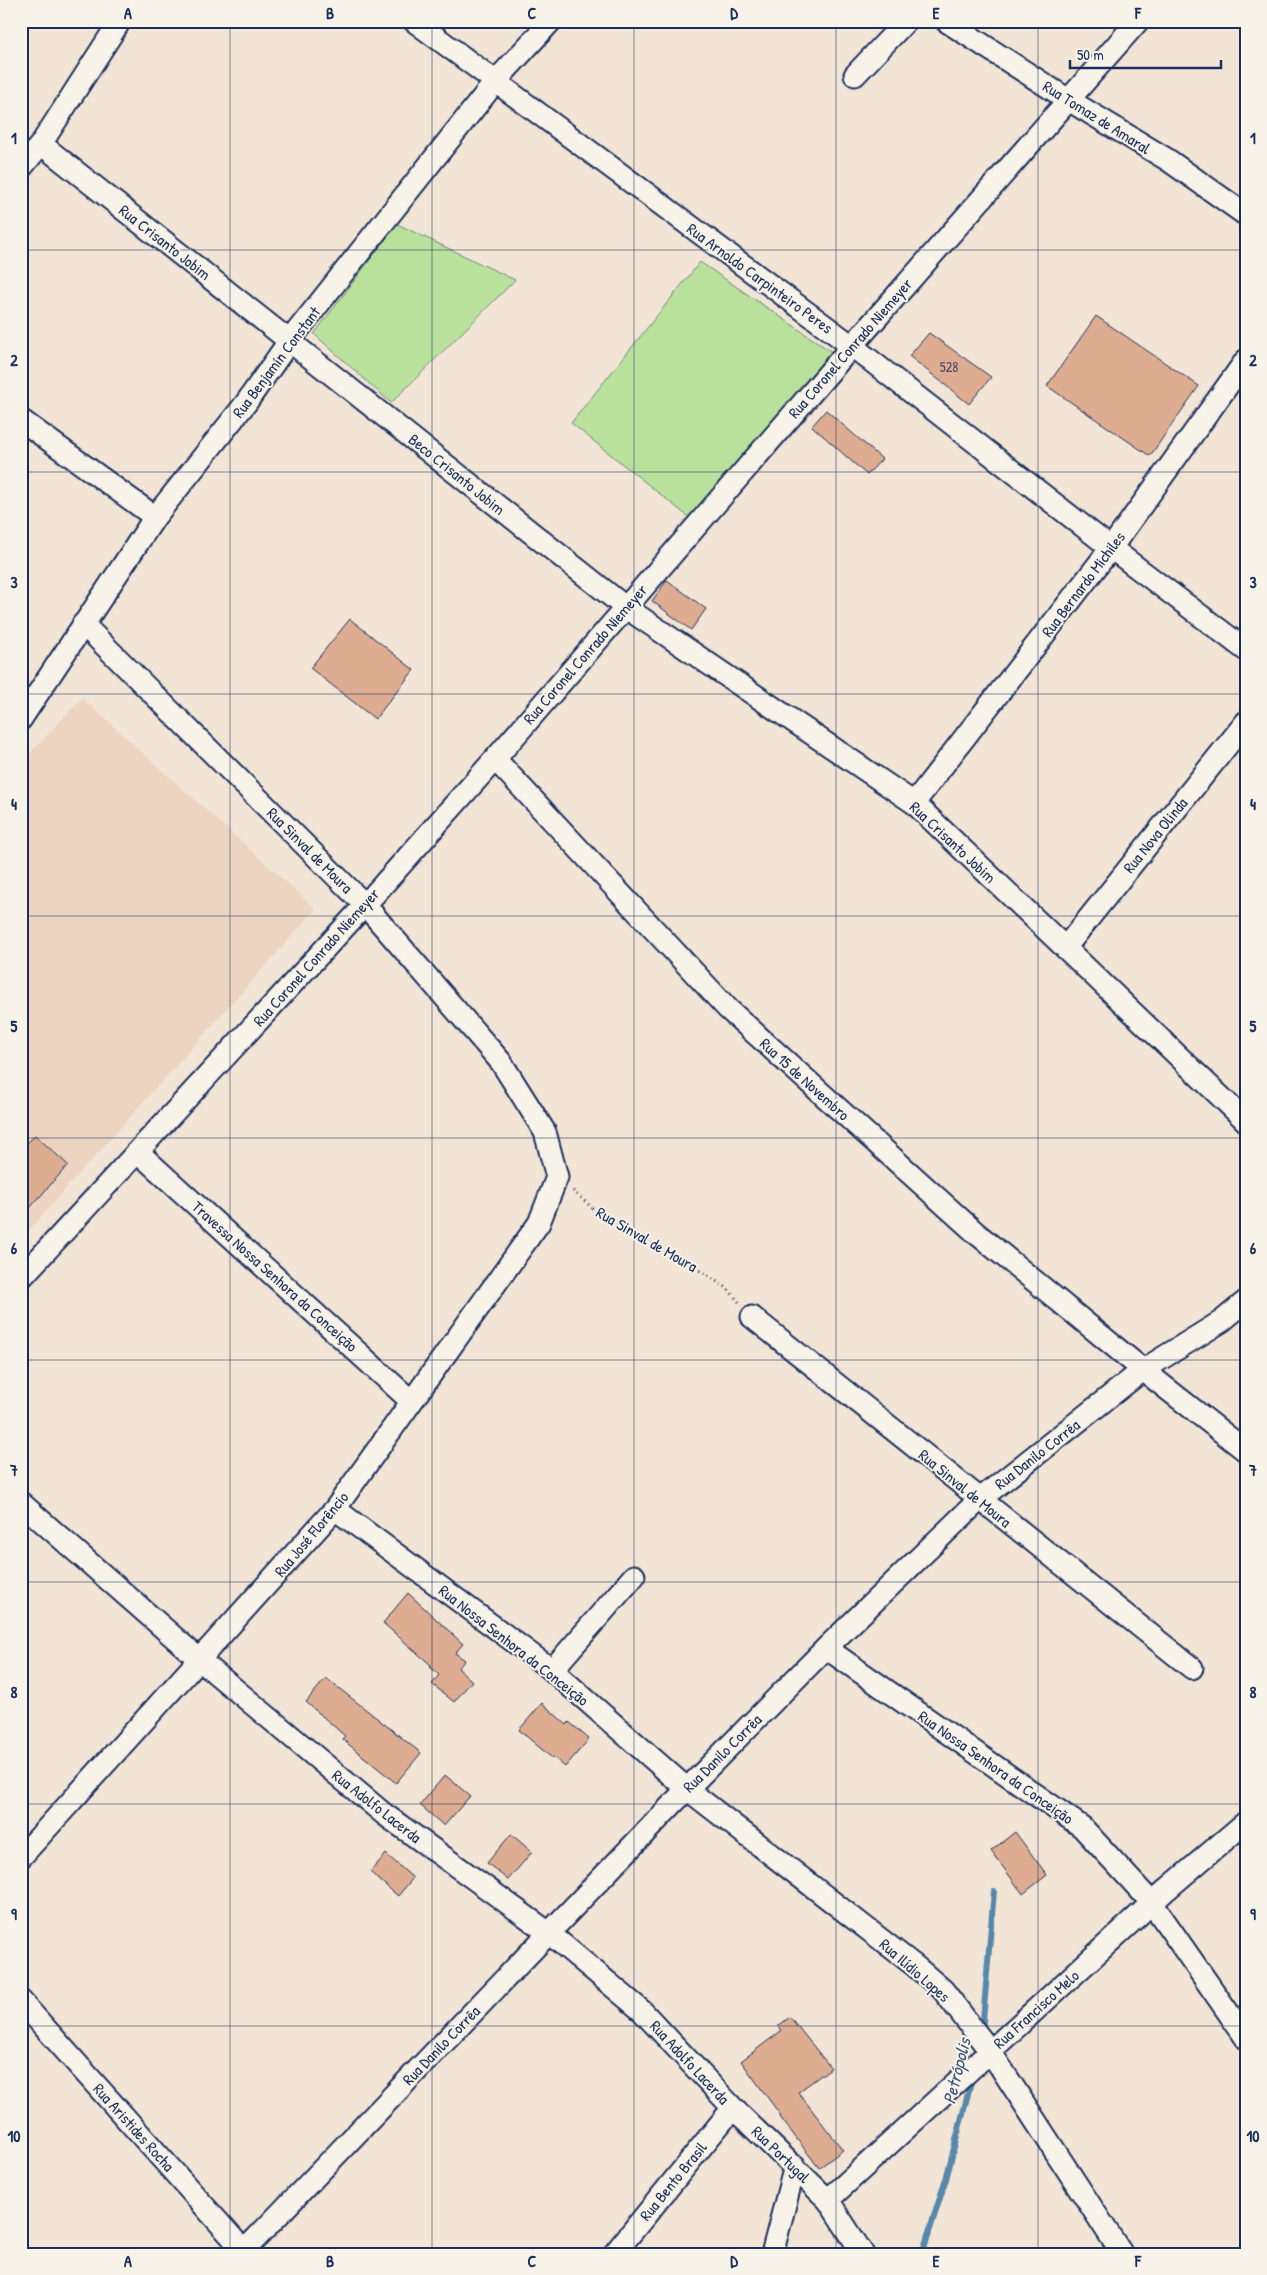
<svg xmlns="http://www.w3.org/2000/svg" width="1267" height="2275" font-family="'Patrick Hand',sans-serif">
<rect width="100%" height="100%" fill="#f2e5d6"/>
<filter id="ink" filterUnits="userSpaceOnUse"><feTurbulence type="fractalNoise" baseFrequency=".02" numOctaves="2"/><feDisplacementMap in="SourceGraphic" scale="10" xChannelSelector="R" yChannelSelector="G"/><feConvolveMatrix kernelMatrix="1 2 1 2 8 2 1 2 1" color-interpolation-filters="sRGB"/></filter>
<g filter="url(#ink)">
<!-- built -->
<path fill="#ecd4c1" d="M82,698L316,909L21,1239V763Z"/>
<!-- green -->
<path fill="#bae19c" stroke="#6a887d" d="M397,224L515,280L391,403L314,334Z
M700,262L832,352L690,518L571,423Z"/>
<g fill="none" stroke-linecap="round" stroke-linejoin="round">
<!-- stream -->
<path stroke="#5788ac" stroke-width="6" d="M982,2032L994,1891
M922,2254L946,2179L972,2078"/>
</g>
<!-- building -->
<path fill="#deac90" stroke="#1b2f5e" d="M1096,316L1199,386L1150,456L1047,386Z
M929,333L991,377L969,404L909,356Z
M826,410L882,459L867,475L812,426Z
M667,580L706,609L691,630L652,601Z
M350,619L414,670L375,719L310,668Z
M35,1135L68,1165L21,1218V1150Z
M408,1593L463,1644L455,1653L465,1660L458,1668L472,1681L454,1702L432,1684L439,1675L430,1667L432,1666L383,1623Z
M326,1678L421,1753L396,1783L342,1739L345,1736L306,1702Z
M542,1703L567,1725L569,1722L589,1739L565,1767L553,1757L552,1758L519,1730Z
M445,1775L470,1796L444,1826L420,1805Z
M1015,1832L1047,1875L1023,1894L991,1851Z
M511,1834L532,1852L508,1880L487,1863Z
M386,1854L413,1878L398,1896L370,1872Z
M790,2017L831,2068L798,2092L843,2150L819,2168L780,2117L781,2116L741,2061L781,2031L778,2026Z"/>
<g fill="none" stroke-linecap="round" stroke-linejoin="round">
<!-- minor casing -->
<g stroke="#1b2f5e" stroke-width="25">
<path id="minor" d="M414,21L852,346L1111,548L1246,650
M946,21L1067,99L1168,160L1246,215
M855,75L906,21
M41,144L625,607L914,803L1246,1121
M21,168L41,144L120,21
M21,420L155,517
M21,719L155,517L246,403L290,340L495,82L551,21
M495,759L728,1009L976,1233L1143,1370L1246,1451
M914,803L1111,548L1246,360
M1065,948L1246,722
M138,1152L411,1401
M21,1278L365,905L495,759L852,346L1138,21
M752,1317L1192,1668
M21,1503L201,1661L384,1814L549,1933L642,2011L733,2108L828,2200L863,2254
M335,1509L552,1670L687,1789L915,1966L943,1990L990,2051L1122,2254
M826,1648L1082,1827L1152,1903L1246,2038
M552,1670L634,1576
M21,1857L335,1509L539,1223L557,1177L545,1132L501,1062L365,905L83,624
M21,2001L247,2254
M828,2200L1165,1891L1246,1822
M241,2254L687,1789L826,1648L979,1500L1143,1370L1222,1321L1246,1301
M614,2254L733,2108
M772,2254L795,2166"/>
</g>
<!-- path -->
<path stroke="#1b2f5e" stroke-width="3" stroke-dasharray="1 4" stroke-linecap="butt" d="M573,1191L603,1217L688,1263L727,1288L739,1302"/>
<!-- minor -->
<use href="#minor" stroke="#f7f3e8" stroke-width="21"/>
</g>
</g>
<!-- grid -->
<path fill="none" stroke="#1b2f5e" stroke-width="1" stroke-opacity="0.55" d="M230,21V2254M432,21V2254M634,21V2254M836,21V2254M1038,21V2254M21,250H1246M21,472H1246M21,694H1246M21,916H1246M21,1138H1246M21,1360H1246M21,1582H1246M21,1804H1246M21,2026H1246"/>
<g text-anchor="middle" stroke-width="4" stroke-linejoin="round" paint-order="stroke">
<!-- number labels -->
<g font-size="14" fill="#4c4e6a">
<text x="949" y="372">528</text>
</g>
<!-- street labels -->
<g font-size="16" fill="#1b2f5e" stroke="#f7f3e8">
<text transform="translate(1097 117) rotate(32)" y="6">Rua Tomaz de Amaral</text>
<text transform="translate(165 242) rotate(38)" y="6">Rua Crisanto Jobim</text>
<text transform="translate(760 278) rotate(36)" y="6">Rua Arnoldo Carpinteiro Peres</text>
<text transform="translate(850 348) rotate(-49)" y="6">Rua Coronel Conrado Niemeyer</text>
<text transform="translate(276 362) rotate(-53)" y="6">Rua Benjamín Constant</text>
<text transform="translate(457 474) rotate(39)" y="6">Beco Crisanto Jobim</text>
<text transform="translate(1083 584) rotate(-53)" y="6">Rua Bernardo Michiles</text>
<text transform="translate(585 654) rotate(-49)" y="6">Rua Coronel Conrado Niemeyer</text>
<text transform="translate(1155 835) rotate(-51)" y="6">Rua Nova Olinda</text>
<text transform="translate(953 842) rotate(43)" y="6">Rua Crisanto Jobim</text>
<text transform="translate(310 850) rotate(45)" y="6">Rua Sinval de Moura</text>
<text transform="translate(316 957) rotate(-48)" y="6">Rua Coronel Conrado Niemeyer</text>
<text transform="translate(805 1079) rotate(42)" y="6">Rua 15 de Novembro</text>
<text transform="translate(647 1239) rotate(30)" y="6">Rua Sinval de Moura</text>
<text transform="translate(275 1276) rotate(42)" y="6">Travessa Nossa Senhora da Conceição</text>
<text transform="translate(1037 1454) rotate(-38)" y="6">Rua Danilo Corrêa</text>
<text transform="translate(965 1488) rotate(39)" y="6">Rua Sinval de Moura</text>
<text transform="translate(311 1534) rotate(-50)" y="6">Rua José Florêncio</text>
<text transform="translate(514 1645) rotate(38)" y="6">Rua Nossa Senhora da Conceição</text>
<text transform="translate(722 1753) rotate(-45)" y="6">Rua Danilo Corrêa</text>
<text transform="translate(996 1767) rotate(35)" y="6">Rua Nossa Senhora da Conceição</text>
<text transform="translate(377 1806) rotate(38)" y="6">Rua Adolfo Lacerda</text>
<text transform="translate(915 1970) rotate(41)" y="6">Rua Ilídio Lopes</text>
<text transform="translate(1036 2009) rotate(-42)" y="6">Rua Francisco Melo</text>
<text transform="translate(441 2045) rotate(-46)" y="6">Rua Danilo Corrêa</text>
<text transform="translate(690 2062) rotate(47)" y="6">Rua Adolfo Lacerda</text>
<text transform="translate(134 2127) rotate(48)" y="6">Rua Aristides Rocha</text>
<text transform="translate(781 2154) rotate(44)" y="6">Rua Portugal</text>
<text transform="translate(673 2181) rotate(-51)" y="6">Rua Bento Brasil</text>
</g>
<!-- water labels -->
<g font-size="18" font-style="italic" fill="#34547e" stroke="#f7f3e8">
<text transform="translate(957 2071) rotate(-76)" y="6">Petrópolis</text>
</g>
</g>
<!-- margin -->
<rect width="1267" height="2275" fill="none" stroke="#f7f3e8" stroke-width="55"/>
<!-- scale -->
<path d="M1070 60v8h151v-8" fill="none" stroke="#1b2f5e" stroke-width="2.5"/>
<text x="1077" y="60" font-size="15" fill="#1b2f5e" stroke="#f7f3e8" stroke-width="4" paint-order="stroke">50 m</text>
<rect x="28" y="28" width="1212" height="2220" fill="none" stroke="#1b2f5e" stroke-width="2"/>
<g font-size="16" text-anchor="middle" font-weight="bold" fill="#1b2f5e">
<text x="128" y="19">A</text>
<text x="330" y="19">B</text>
<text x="532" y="19">C</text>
<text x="734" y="19">D</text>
<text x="936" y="19">E</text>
<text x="1138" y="19">F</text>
<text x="14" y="144">1</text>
<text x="1253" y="144">1</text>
<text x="14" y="366">2</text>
<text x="1253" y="366">2</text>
<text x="14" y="588">3</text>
<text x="1253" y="588">3</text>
<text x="14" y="810">4</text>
<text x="1253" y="810">4</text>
<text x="14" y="1032">5</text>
<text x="1253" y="1032">5</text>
<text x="14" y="1254">6</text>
<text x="1253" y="1254">6</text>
<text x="14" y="1476">7</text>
<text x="1253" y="1476">7</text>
<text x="14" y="1698">8</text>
<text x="1253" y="1698">8</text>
<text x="14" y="1920">9</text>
<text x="1253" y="1920">9</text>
<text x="14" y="2142">10</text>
<text x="1253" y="2142">10</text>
<text x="128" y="2267">A</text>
<text x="330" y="2267">B</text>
<text x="532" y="2267">C</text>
<text x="734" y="2267">D</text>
<text x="936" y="2267">E</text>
<text x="1138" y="2267">F</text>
</g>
</svg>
